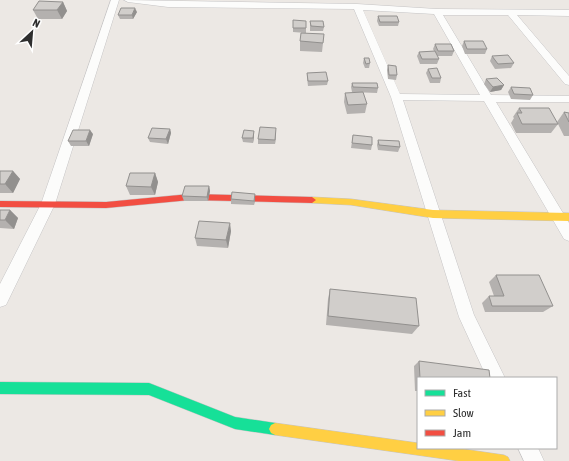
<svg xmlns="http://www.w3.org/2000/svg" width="569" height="461" font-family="'Asap Condensed',sans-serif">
<rect width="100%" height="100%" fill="#ece8e4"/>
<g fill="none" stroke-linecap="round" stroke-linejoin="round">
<!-- street casing -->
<g stroke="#c5c4c5" stroke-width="1">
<path id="street" d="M111,0H119L55,204L6,305L0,307V284L41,204Z
M124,0L357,4L437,9L569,10V16L517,15L569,76V85L565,84L508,15H443L491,95L569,96V102H496L569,223V241L564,239L484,101L403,100L474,315L505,378H487L459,317L391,97L354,9L168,7L128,2ZM363,10L434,14L480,95L400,94Z
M518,448H538L544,461H524Z"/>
</g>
<!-- fast casing -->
<g stroke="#c5c4c5" stroke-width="1">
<path id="fast" d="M0,382L149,383L235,417L275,423L279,425L281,429L279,433L275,435L235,429L149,395L0,394Z"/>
</g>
<!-- slow casing -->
<g stroke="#c5c4c5" stroke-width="1">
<path id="slow" d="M312,197L351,199L433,210L569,213V221L433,218L351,205L312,203L308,200Z
M275,423L418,443V448H456L504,455L508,457L510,461H459L275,435L271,433L269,429L271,425Z"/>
</g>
<!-- jam casing -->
<g stroke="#c5c4c5" stroke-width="1">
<path id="jam" d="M190,194L312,197L316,200L312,203L190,200L106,208L0,207V201L106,202Z"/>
</g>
<!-- street -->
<use href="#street" fill="#fcfcfb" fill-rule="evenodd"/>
<!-- fast -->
<use href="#fast" fill="#16e098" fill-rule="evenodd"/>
<!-- slow -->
<use href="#slow" fill="#ffcf43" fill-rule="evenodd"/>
<!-- jam -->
<use href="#jam" fill="#f24e42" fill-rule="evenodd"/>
</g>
<!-- wall -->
<path fill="#b4b1af" d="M63,2L67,11L62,19H38L33,10Z
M137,12L133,19H120L118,15Z
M378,16L399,22L398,26H379L377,21Z
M306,21V33L293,32V28Z
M310,21L324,27L323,31H310Z
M324,34L322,52L300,51V41Z
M464,41L487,49L485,54H465L462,46Z
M435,44L454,51L452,56H437L439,59L437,64H420L417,56L419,52L434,51L433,49Z
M492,56L514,63L511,68L495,69L490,61Z
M364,58L370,63L369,68H365L363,63Z
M388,65L397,75L396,80L388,79L387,70Z
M428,69L441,78L440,83H430L426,73Z
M307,73L328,81L327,85L308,86L307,78Z
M486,79L504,85L501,90L490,92L484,84Z
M352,83L378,88L377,93L352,92L351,87Z
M511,87L533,95L530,100L511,99L508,92Z
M345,93L367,104L365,113L347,114L344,102Z
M519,108L558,124L551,133H516L511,123L514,118L513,117Z
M564,112L569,113V136H564L557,122Z
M170,129L171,133L168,144L150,142L148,138Z
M254,131V136L253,143L243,142L242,138Z
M276,133L275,144H258V139Z
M93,134L89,146H71L68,141Z
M353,135L372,145L371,150L351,148Z
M378,140L400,147L398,152L378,150L377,145Z
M0,171H13L20,179L13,193H0Z
M155,173L158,182L155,195H130L126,186Z
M209,186L210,191L208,201H184L182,196Z
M255,198L254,205L231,204V199Z
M0,210H10L18,218L14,229L0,228Z
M231,231L228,248L197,246L195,238Z
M496,275L553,306L543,312H485L482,303L489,296H494L489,282Z
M330,289L419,326L412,334L326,325L328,299Z
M419,361L490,378H418V391H415L414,366Z"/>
<!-- shaded-wall -->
<path fill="#92908e" d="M63,2L67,11L62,19L57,10Z
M135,8L137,12L133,19L132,15Z
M504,85L501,90L490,92L493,87Z
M276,128V133L275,144V140Z
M170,129L171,133L168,144L166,139Z
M90,130L93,134L89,146L86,141Z
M254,131V136L253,143V138Z
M13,171L20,179L13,193L5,184Z
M155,173L158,182L155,195L151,187Z
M209,186L210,191L208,201L207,197Z
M255,194V198L254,205V201Z
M10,210L18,218L14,229L5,220Z
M230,223L231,231L228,248L226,240Z"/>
<!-- building -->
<path fill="#d1cecb" stroke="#92908e" d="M39,1L63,2L57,10H33Z
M121,8H135L132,15H118Z
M378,16H397L399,22H380Z
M293,20L306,21V28H293Z
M310,21H323L324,27L311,26Z
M301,33L324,34L323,43L300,41Z
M464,41H483L487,49H467Z
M435,44H451L454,51H438Z
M435,51L439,59H422L419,52Z
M508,55L514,63L498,64L492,56Z
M364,58H369L370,63L366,64Z
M388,65L396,66L397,75H389Z
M437,68L441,78H432L428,69Z
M326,72L328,81H308L307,73Z
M497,78L504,85L493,87L486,79Z
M352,83H377L378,88L353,87Z
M511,87L530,88L533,95L514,94Z
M363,92L367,104L348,105L345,93Z
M519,108H549L558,124H522L517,113H522Z
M564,112L569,113V122Z
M260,127L276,128L275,140L258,139Z
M152,128L170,129L166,139L148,138Z
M73,130H90L86,141H68Z
M244,130L254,131L253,138H242Z
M353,135L372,137V145L352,143Z
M378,140L399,141L400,147L379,145Z
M0,171H13L5,184H0Z
M130,173H155L151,187L126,186Z
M185,186H209L207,197L182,196Z
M232,192L255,194L254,201L231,199Z
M0,210H10L5,220H0Z
M199,221L230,223L226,240L195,238Z
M496,275H539L553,306H492L489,296H504Z
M330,289L416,298L419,326L328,316Z
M419,361L489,370L490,378H420Z"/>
<!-- legend -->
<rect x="417" y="377" width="140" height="72" fill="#ffffff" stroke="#ababab"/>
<rect x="425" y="390" width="20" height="6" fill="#16e098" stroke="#ababab"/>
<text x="453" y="397" font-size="12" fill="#2e2e2e">Fast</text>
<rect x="425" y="410" width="20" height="6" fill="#ffcf43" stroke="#ababab"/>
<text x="453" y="417" font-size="12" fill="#2e2e2e">Slow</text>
<rect x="425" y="430" width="20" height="6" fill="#f24e42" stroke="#ababab"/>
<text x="453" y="437" font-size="12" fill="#2e2e2e">Jam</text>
<!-- north arrow -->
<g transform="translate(32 32) rotate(26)" stroke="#ffffff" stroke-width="3" paint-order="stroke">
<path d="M0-3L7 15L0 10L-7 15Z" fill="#2e2e2e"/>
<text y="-6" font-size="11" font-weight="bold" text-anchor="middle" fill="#2e2e2e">N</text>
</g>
</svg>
